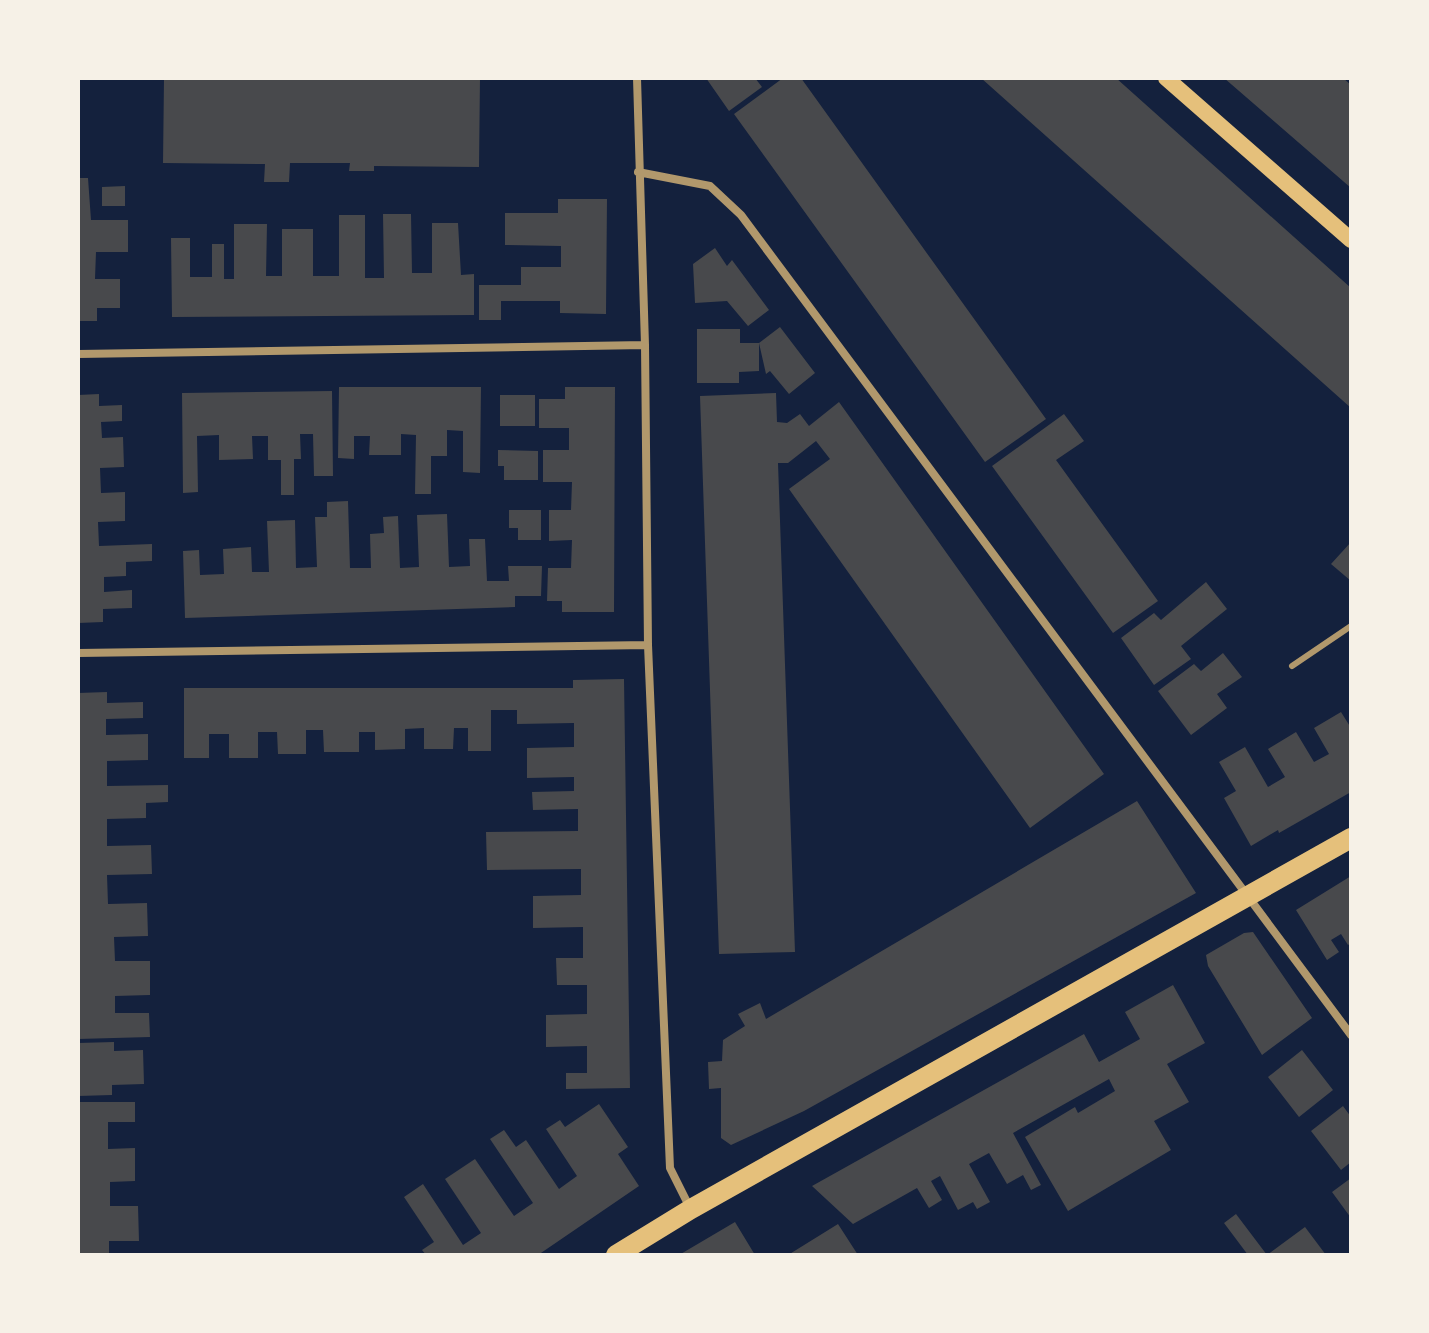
<svg xmlns="http://www.w3.org/2000/svg" width="1429" height="1333" font-family="Barlow,sans-serif">
<rect width="100%" height="100%" fill="#14213d"/>
<!-- building -->
<path fill="#48494c" d="M164,78H480L479,167L374,166V171H349L350,163H290L289,182H264L265,164L163,163Z
M706,78H755L762,87L729,111Z
M783,78H801L1046,419L985,462L734,114Z
M981,78H1116L1351,288V408Z
M1224,78H1343L1351,85V188Z
M78,178H88L91,220H128V252H96L95,279H120V308H97V321H78Z
M125,186V206H102V187Z
M558,199H607L606,314L560,313V301H501V320H479V285H521V267H561V246L505,245V213H558Z
M383,214H411L412,273H432V223H458L461,275L474,274V315L172,317L171,238H190V277H212V244H224V279H234V224H267L266,276H282V229H313V276H339V215H365V278H384Z
M715,248L727,266L732,260L769,310L748,326L727,301L695,303L693,264Z
M780,327L815,373L789,394L770,371L766,374L759,343Z
M697,329H740V343H759V371L739,372V383H697Z
M339,387H481L480,473L463,472V431L447,430V456H431V494H415L416,435L401,434V455H369L370,436H354V459L338,458Z
M565,387H615L614,612H562V601H547L548,568H571L572,540L549,541V510H571L572,482H543V450H569V428H539V399H565Z
M332,391L333,476H314L313,434H300L301,459H294V495H281V460H268V436H252L253,459L219,460V435L197,436L198,492L183,493L182,393Z
M776,393L777,422L787,423L800,414L809,426L839,402L1104,774L1030,828L789,489L830,459L816,441L788,463H778L795,952L719,954L700,396Z
M99,394V406L122,405V421L101,422L102,438L123,437L124,467L100,468L101,493L125,492V521L98,522L99,546L152,544V561L126,562V576L104,577V592L132,590V608L103,609V622L78,623V395Z
M500,395H535V426H500Z
M1064,414L1084,441L1056,460L1158,601L1113,633L992,466Z
M498,450L538,451V480H504V466H498Z
M348,501L350,568H371L370,534L384,533L383,517L398,516L400,568L419,567L417,515L447,514L449,567L470,566L469,539H485L487,581H509L508,566H542L541,596H515V607L185,618L183,551L199,550L200,575L224,574L223,549L251,547L252,572H269L267,521L295,520L296,568L317,567L315,517H327V502Z
M509,510H541V540H518V528H509Z
M1351,542V581L1331,564Z
M1206,582L1227,609L1181,646L1191,659L1154,685L1121,638L1154,613L1161,620Z
M1223,653L1242,677L1217,694L1227,708L1191,735L1158,691L1194,664L1201,671Z
M624,679L630,1088L566,1089V1073H587V1046L546,1047V1015L587,1014V985H557L556,958H583V927L533,928V896L581,895V869L487,870L486,832L578,831V809L533,810L532,792L574,791V777L527,778V748L574,747V723L517,724V710H491V751H468V728H454L453,749H424V728L405,729V749L375,750V732H359V752H324L323,730H306V754H278L277,732H258V758H229V734H209V758H184V688H573V680Z
M107,692V703L143,702V718L106,719V735L148,734V760L107,761V786L168,785V802L146,803V818L107,819V846L151,845L152,874L107,875L108,904L147,903L148,936L114,937L115,961H150V995L115,996V1013H149L150,1037L78,1039V693Z
M1341,712L1351,728V792L1279,833L1278,830L1251,846L1224,798L1236,791L1219,762L1245,747L1268,787L1285,777L1268,749L1296,732L1314,762L1329,754L1314,728Z
M1137,801L1196,893L804,1111L731,1145L721,1138V1088L709,1089L708,1062L722,1061L723,1040L745,1026L738,1014L760,1003L766,1019Z
M1351,876V943L1348,945L1341,934L1331,940L1339,952L1327,960L1296,910Z
M1253,932L1312,1018L1262,1055L1208,966L1206,955L1244,933Z
M1173,985L1205,1043L1167,1064L1189,1102L1154,1121L1171,1150L1068,1211L1025,1137L1075,1107L1078,1113L1115,1091L1109,1079L1013,1133L1041,1185L1031,1190L1023,1175L1007,1184L989,1153L969,1164L990,1202L977,1209L973,1202L958,1210L940,1176L931,1181L942,1200L929,1208L917,1188L853,1224L812,1186L1084,1034L1099,1062L1140,1039L1125,1012Z
M114,1042V1051L143,1050L144,1084L112,1085V1095L78,1096V1043Z
M1302,1050L1333,1090L1299,1117L1268,1077Z
M78,1102H135V1122H108V1149L135,1148V1181L110,1182V1206H138L139,1241H109V1255H78Z
M599,1104L628,1147L618,1154L639,1186L538,1255H426L422,1250L434,1242L404,1197L423,1184L463,1245L481,1233L445,1179L475,1159L514,1216L533,1203L490,1139L504,1130L516,1147L526,1140L559,1189L577,1176L546,1129L560,1120L565,1127Z
M1343,1106L1351,1117V1162L1341,1170L1311,1131Z
M1351,1178V1218L1332,1192Z
M1236,1214L1267,1255L1305,1227L1326,1255H1248L1224,1223Z
M735,1222L755,1255H679Z
M838,1224L858,1255H788Z"/>
<g fill="none" stroke-linecap="round" stroke-linejoin="round">
<!-- service -->
<path stroke="#b1986c" stroke-width="6" d="M1292,666L1351,626"/>
<!-- minor -->
<path stroke="#b1986c" stroke-width="8" d="M637,78L645,345L648,645L670,1168L690,1208
M638,172L710,186L741,215L1351,1035
M78,354L645,345
M78,653L648,645"/>
<!-- secondary -->
<path stroke="#e5c07b" stroke-width="16" d="M1166,78L1351,240"/>
<!-- primary -->
<path stroke="#e5c07b" stroke-width="20" d="M616,1255L691,1209L1351,838"/>
</g>
<!-- border -->
<rect width="1429" height="1333" fill="none" stroke="#f6f1e7" stroke-width="160"/>
</svg>
